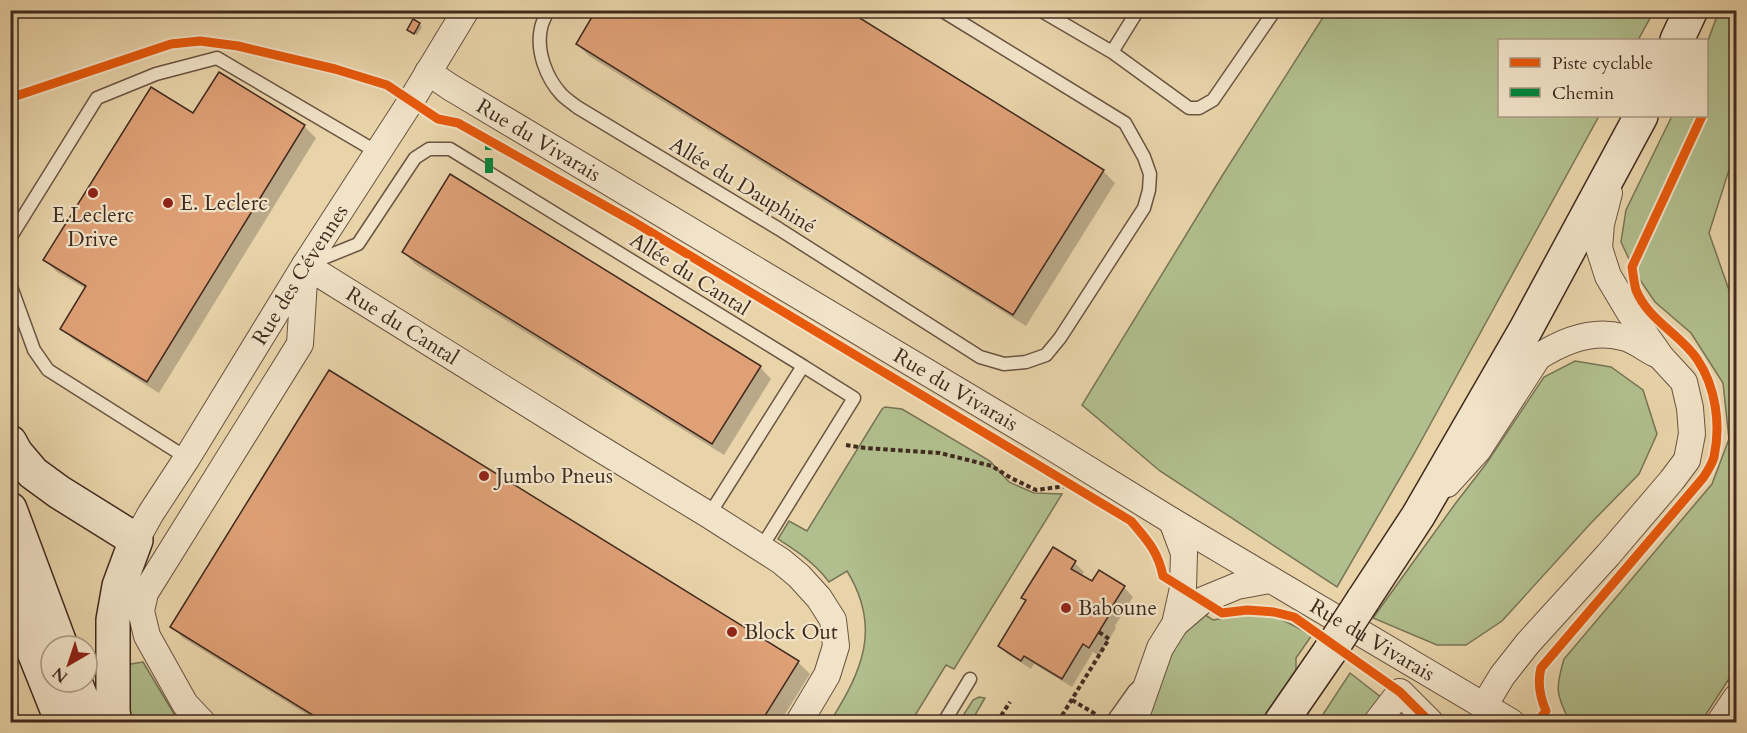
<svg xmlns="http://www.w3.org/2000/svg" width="1747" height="733" font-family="Cardo,serif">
<rect width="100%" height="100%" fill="#e9d4aa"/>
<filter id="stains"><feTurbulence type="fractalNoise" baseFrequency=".00333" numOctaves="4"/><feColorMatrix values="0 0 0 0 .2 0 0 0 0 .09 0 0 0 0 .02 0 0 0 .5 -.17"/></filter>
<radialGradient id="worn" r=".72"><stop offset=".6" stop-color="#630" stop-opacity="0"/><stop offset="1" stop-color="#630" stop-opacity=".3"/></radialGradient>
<!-- green -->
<path fill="#b1be8d" stroke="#787456" stroke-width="1.5" d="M1327,11H1654L1638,40H1500V116H1599L1414,454L1337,587L1160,471L1082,405L1222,176Z
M1719,11H1736V148L1709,233L1736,310V668L1701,722H1570C1556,695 1555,689 1564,659L1712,484L1729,439L1723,383L1691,333L1655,302L1636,274L1621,242L1626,210L1672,116H1706L1707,43Z
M1575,361L1611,367L1643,390L1657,434L1639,474L1590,524L1502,621L1466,645H1437L1373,618L1455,504L1486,464L1544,377Z
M885,407L902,409L990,461L1009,482L1034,493L1062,494L954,669L946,665L911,722H830C862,671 882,628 847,571L829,582C815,563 798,552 778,539L789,521L807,531L882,409Z
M1202,613L1213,620C1235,616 1257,609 1278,618C1290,623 1301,630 1312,635L1296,658V670L1260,722H1147C1158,690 1166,652 1188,626C1192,621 1198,617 1202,613Z
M143,662L179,722H128L125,665Z
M1350,673L1382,698L1391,722H1318Z
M979,697L985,698L975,715L986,722H974L971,721L970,722H959L973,700Z"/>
<!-- shadow -->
<path fill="#0003" d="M419,24L422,27L417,35L412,32Z
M577,44L1103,171L1115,183L1026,326L589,56Z
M219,74L304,126L316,138L159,393L74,340L62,328L86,289L57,272L45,260L193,115Z
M403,252L760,367L771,379L724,455L415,264Z
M1075,563L1084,572L1081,576L1092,583L1124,587L1133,597L1115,626L1116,628L1099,656L1093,652L1072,687L1034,664L1031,669L1009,655L999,646L1027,601L1023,597Z
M172,626L798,662L810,674L780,722H319L183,638Z"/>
<!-- building -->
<path fill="#dfa076" stroke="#402a1f" stroke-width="1.5" d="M596,10H847L1104,170L1013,315L576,44Z
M413,19L420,23L414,34L407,30Z
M219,72L305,125L147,382L60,329L86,286L43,260L151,87L193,113Z
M450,174L761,366L712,444L402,252Z
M329,370L799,661L761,722H324L170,627Z
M1053,547L1076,561L1071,569L1092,581L1099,570L1125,586L1106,616L1108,617L1089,648L1083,644L1062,679L1024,656L1021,661L998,646L1026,600L1021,598Z"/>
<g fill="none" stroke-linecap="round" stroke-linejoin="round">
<!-- service casing -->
<g stroke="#6a5442" stroke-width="15">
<path id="service" d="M548,10C546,16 542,22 541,28C536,51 546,78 562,95C566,99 572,103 577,107L779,229L980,357L1004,364L1026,362L1046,355L1060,338L1144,208L1149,190L1150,174L1144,157L1125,123L941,10
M1040,10L1112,52L1138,10
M1112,52L1189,108H1199L1213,100L1275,10
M10,238L97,98L156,74L217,58L377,152
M311,263L358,244L415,158L429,149H450L803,366
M10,284L34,350L48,370L187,458
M709,515L803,366L854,398L761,548
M944,722L970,679
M1112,722L1134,691L1138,687"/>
</g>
<!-- minor casing -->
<g stroke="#6a5442" stroke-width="28">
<g id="minor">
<path id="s1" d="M428,72L450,87L1047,444L1172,521L1511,722"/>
<path d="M1447,484L1478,450L1538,357C1563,341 1592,329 1622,337C1634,339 1645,349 1656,354"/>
<path id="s2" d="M136,540L151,513L187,458L305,265L411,101L466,10"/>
<path d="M1175,624L1203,600L1237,586L1270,580"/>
<path d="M1484,706L1502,676L1528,643L1608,555L1672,480L1687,460L1692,434L1690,408L1684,382L1661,357L1630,313L1608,276L1599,248L1601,224L1609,193"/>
<path id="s3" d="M202,722L185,704L147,636L141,611L145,593L300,344L305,265L586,440L709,515L781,561L799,576L819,598L833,620L836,646L827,675L799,722"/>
<path d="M1134,722L1160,648L1175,624L1183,588L1184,553L1172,521"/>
<path d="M1377,722L1400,692L1430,722"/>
<path d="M1720,722L1736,698"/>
</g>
</g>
<!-- secondary casing -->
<g stroke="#402a1f" stroke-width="36">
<path id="secondary" d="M1677,40L1691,10
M10,442L16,453L33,473L59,492L136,540L119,586L113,620V712L115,722
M10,509L61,646
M10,592L62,722
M1363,600L1418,516L1526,329L1641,116
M75,682L91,722
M1281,722L1330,651"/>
</g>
<!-- path -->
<path stroke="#402a1f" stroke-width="4" stroke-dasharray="4.5 3" stroke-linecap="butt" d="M846,445L865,448L940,453L992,466L1011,478L1036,490L1066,486
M1072,700L1097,715
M1546,711L1557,722
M997,722L1010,702
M1058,722L1109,639L1099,632"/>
<!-- service -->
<use href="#service" stroke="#f1e3c8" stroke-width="12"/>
<!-- minor -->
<use href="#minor" stroke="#f1e3c8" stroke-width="26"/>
<!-- secondary -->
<use href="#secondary" stroke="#f1e3c8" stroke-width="33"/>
<!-- secondary-bridge casing -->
<g stroke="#402a1f" stroke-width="36" stroke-linecap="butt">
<path id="secondary-bridge" d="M1330,651L1363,600"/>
</g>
<!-- secondary-bridge -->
<use href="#secondary-bridge" stroke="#f1e3c8" stroke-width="33"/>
<!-- quiet -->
<path stroke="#00873e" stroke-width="8" stroke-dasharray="15 8" stroke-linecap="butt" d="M489,173V140"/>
<!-- cycleway casing -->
<g stroke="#f1e3c8" stroke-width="13">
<path id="cycleway" d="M10,98L171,44L200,41L238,46L335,69L387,85L438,119L458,123L634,222L1131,521C1147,540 1158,551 1163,576L1222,613L1247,610L1274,612L1294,617L1400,692L1430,722
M1537,722L1546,711C1540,697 1537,683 1541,668L1703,478C1707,472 1712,464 1714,457C1721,425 1716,387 1697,359C1680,334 1648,320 1636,290C1634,283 1633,274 1632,267L1702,116"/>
</g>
<!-- cycleway -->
<use href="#cycleway" stroke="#e8590c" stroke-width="9"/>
</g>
<!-- markers -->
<g fill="#8f2418" stroke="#f1e3c8" stroke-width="2">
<circle cx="93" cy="193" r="6"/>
<circle cx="168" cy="203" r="6"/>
<circle cx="484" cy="476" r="6"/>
<circle cx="1066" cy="608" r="6"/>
<circle cx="732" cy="632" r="6"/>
</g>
<g text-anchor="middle" stroke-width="4.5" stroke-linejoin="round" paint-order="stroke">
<!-- street labels -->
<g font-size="21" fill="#402a1f" stroke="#f1e3c8">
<text dy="7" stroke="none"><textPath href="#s1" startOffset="130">Rue du Vivarais</textPath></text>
<text transform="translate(743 185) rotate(31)" y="7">Allée du Dauphiné</text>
<text transform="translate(690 274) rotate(32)" y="7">Allée du Cantal</text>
<text dy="7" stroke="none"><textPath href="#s2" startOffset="312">Rue des Cévennes</textPath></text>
<text dy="7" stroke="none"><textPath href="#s3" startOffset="634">Rue du Cantal</textPath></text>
<text dy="7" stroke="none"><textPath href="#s1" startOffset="616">Rue du Vivarais</textPath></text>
<text dy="7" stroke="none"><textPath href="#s1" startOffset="1102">Rue du Vivarais</textPath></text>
</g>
<!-- poi labels -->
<g font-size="21" fill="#402a1f" stroke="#f1e3c8" text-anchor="start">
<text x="180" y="210">E. Leclerc</text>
<text x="93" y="222" text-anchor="middle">E.Leclerc<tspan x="93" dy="24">Drive</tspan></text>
<text x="496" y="483">Jumbo Pneus</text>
<text x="1078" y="615">Baboune</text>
<text x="744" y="639">Block Out</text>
</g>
</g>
<!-- margin -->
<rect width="1747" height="733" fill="none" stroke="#e9d4aa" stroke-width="36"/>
<rect x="12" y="12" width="1723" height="709" fill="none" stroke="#402a1f" stroke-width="3"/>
<rect x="18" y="18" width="1711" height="697" fill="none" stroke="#402a1f" stroke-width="1.5"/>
<!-- legend -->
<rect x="1498" y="39" width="210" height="78" fill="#f1e3c8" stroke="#aa9984" stroke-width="1.5"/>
<rect x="1510" y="58" width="30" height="9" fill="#e8590c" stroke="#aa9984" stroke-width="1.5"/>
<text x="1552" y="69" font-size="18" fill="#402a1f">Piste cyclable</text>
<rect x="1510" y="88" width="30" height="9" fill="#00873e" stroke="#aa9984" stroke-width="1.5"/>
<text x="1552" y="99" font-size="18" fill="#402a1f">Chemin</text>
<!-- north arrow -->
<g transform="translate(69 664) rotate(219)"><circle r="28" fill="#f1e3c8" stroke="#aa9984" stroke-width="1.5"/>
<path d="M0-4.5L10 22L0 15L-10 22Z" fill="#8f2418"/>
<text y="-9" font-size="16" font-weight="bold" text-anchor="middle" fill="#402a1f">N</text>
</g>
<rect width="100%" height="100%" filter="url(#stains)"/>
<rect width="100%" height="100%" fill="url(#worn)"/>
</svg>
